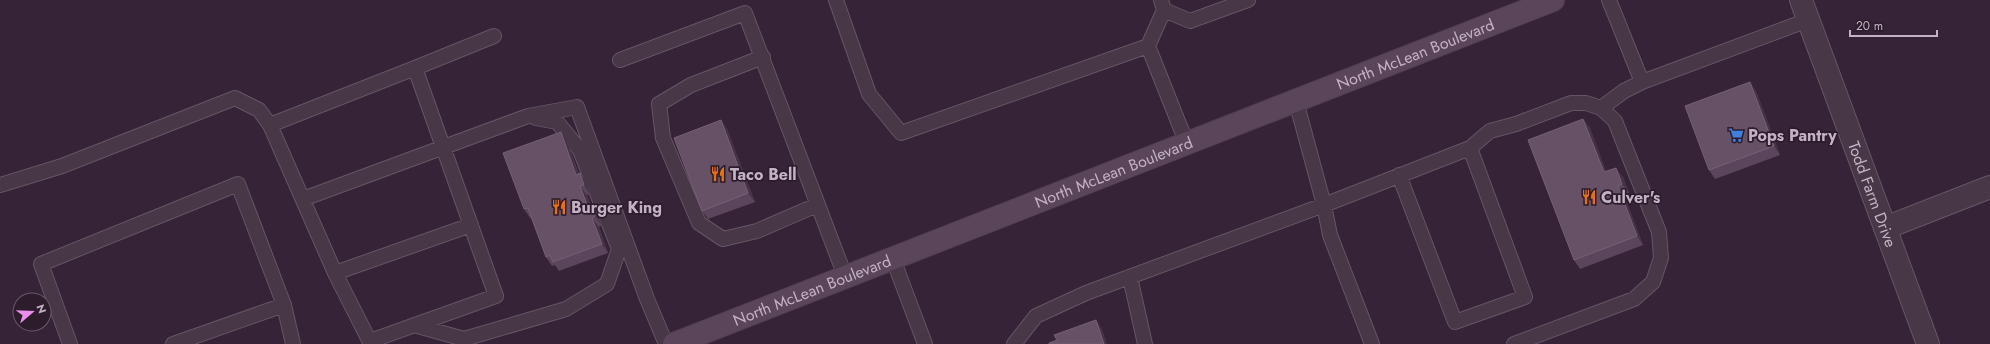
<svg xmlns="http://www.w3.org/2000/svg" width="1990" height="344" font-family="Jost,sans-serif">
<rect width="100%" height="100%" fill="#362337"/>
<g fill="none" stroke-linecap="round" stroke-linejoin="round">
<!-- lane casing -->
<g stroke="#655565" stroke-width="16">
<path id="lane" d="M836,0L869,94L901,133L1148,46L1187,144
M1609,0L1642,82L1808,20
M1164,10L1190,21L1248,0
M1148,46L1164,10L1161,0
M763,57L691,85L659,104L663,138L699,223L723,239L757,231L817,205
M620,60L745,13L845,276
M415,68L494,36
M1601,108L1624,91L1642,82
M270,125L415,68L496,296L370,341
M1470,148L1490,131L1516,124L1571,103H1586L1601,108L1615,121L1659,232L1661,258L1653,282L1634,299L1514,344
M0,185L62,166L235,98L259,110L270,125L335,273L371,344
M303,199L528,116L577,107L647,299L666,344
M893,259L925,344
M335,273L471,225
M1130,277L1145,344
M414,325L464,339L566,309L607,284L619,249L580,150L557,122L536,118
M70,344L41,264L238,184L284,305L293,344
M173,344L284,305
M1014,344L1036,316L1086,293L1324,205L1296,101
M1372,344L1330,235L1324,205L1470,148L1525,297L1455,322L1399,175"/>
</g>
<!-- street casing -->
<g stroke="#655565" stroke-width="24">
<g id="street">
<path id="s1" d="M1801,0L1928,344"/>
<path d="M1885,228L1990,187"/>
</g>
</g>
<!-- secondary casing -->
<g stroke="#514051" stroke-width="24">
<g id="secondary">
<path id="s2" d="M674,344L1553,0"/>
</g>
</g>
<!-- lane -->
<use href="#lane" stroke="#473747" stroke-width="14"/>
<!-- street -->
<use href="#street" stroke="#473747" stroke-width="22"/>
<!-- secondary -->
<use href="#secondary" stroke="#5a455a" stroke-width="22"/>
</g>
<!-- wall -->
<path fill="#5b455c" d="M1756,91L1780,155L1715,179L1709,170Z
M1583,119L1590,128L1606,172L1623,177L1629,193L1624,195L1643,245L1580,269L1574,260Z
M721,120L727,129L755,202L708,219L702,211Z
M567,141L579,174L580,173L586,182L590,194L587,195L591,206L597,215L602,225L599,227L608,253L559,271L555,265L552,266L546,257L531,218H530L524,209Z"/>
<!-- shaded-wall -->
<path fill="#473348" d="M1750,82L1756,91L1780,155L1774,146Z
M1583,119L1590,128L1610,181L1604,172Z
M721,120L727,129L755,202L748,193Z
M561,132L567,141L582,184L576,175Z
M1616,168L1623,177L1629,193L1622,184Z
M580,173L586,182L590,194L584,185Z
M580,186L587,195L594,216L588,207Z
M1618,186L1624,195L1643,245L1637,236Z
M591,206L597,215L602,225L595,216Z
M592,218L599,227L608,253L602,244Z
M1096,320L1102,329L1107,344H1104Z"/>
<!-- building -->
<path fill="#665167" stroke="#756076" d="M1750,82L1774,146L1709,170L1685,106Z
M1583,119L1604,172L1616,168L1622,184L1618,186L1637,236L1574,260L1528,140Z
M721,120L748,193L702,211L674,138Z
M561,132L576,175L580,173L584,185L580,186L588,207L591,206L595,216L592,218L602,244L553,262L550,255L546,257L528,208L524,209L503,153Z
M1096,320L1104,344H1049V343L1057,340L1054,335Z"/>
<!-- icons -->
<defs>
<g id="supermarket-bare" transform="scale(1.2)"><path d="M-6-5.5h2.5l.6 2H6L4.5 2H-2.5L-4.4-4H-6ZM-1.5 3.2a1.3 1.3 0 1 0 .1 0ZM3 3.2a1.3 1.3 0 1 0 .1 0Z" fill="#3f7fe0" stroke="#2c1c2c" stroke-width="2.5" paint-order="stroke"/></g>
<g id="restaurant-bare" transform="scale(1.2)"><path d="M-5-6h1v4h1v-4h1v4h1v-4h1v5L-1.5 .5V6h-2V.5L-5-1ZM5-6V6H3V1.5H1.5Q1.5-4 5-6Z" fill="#e8710a" stroke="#2c1c2c" stroke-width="2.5" paint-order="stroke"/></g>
</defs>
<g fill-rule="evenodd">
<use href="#supermarket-bare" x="1736" y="135"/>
<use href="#restaurant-bare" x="718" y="174"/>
<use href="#restaurant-bare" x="1589" y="197"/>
<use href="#restaurant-bare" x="559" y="207"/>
</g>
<g text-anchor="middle" stroke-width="3.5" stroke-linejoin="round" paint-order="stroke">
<!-- street labels -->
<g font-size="16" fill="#c4b2c4" stroke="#2c1c2c">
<text dy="6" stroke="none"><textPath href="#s2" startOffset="796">North McLean Boulevard</textPath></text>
<text dy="6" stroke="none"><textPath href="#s2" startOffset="472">North McLean Boulevard</textPath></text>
<text dy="6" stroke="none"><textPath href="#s1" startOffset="207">Todd Farm Drive</textPath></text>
<text dy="6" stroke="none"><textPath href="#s2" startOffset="148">North McLean Boulevard</textPath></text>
</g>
<!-- poi labels -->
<g font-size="16" font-weight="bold" fill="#c4b2c4" stroke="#2c1c2c" text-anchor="start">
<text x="1748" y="141">Pops Pantry</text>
<text x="730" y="180">Taco Bell</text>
<text x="1601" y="203">Culver's</text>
<text x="571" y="213">Burger King</text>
</g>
</g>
<!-- north arrow -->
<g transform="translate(32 312) rotate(71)"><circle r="19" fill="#2c1c2c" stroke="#695869"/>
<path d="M0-3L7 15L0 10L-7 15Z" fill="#ec8eec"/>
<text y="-6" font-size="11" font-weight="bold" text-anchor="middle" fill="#c4b2c4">N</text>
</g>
<!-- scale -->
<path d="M1850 30v6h87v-6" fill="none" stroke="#c4b2c4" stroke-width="2"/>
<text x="1856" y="30" font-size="12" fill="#c4b2c4" stroke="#2c1c2c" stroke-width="3" paint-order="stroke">20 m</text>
</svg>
